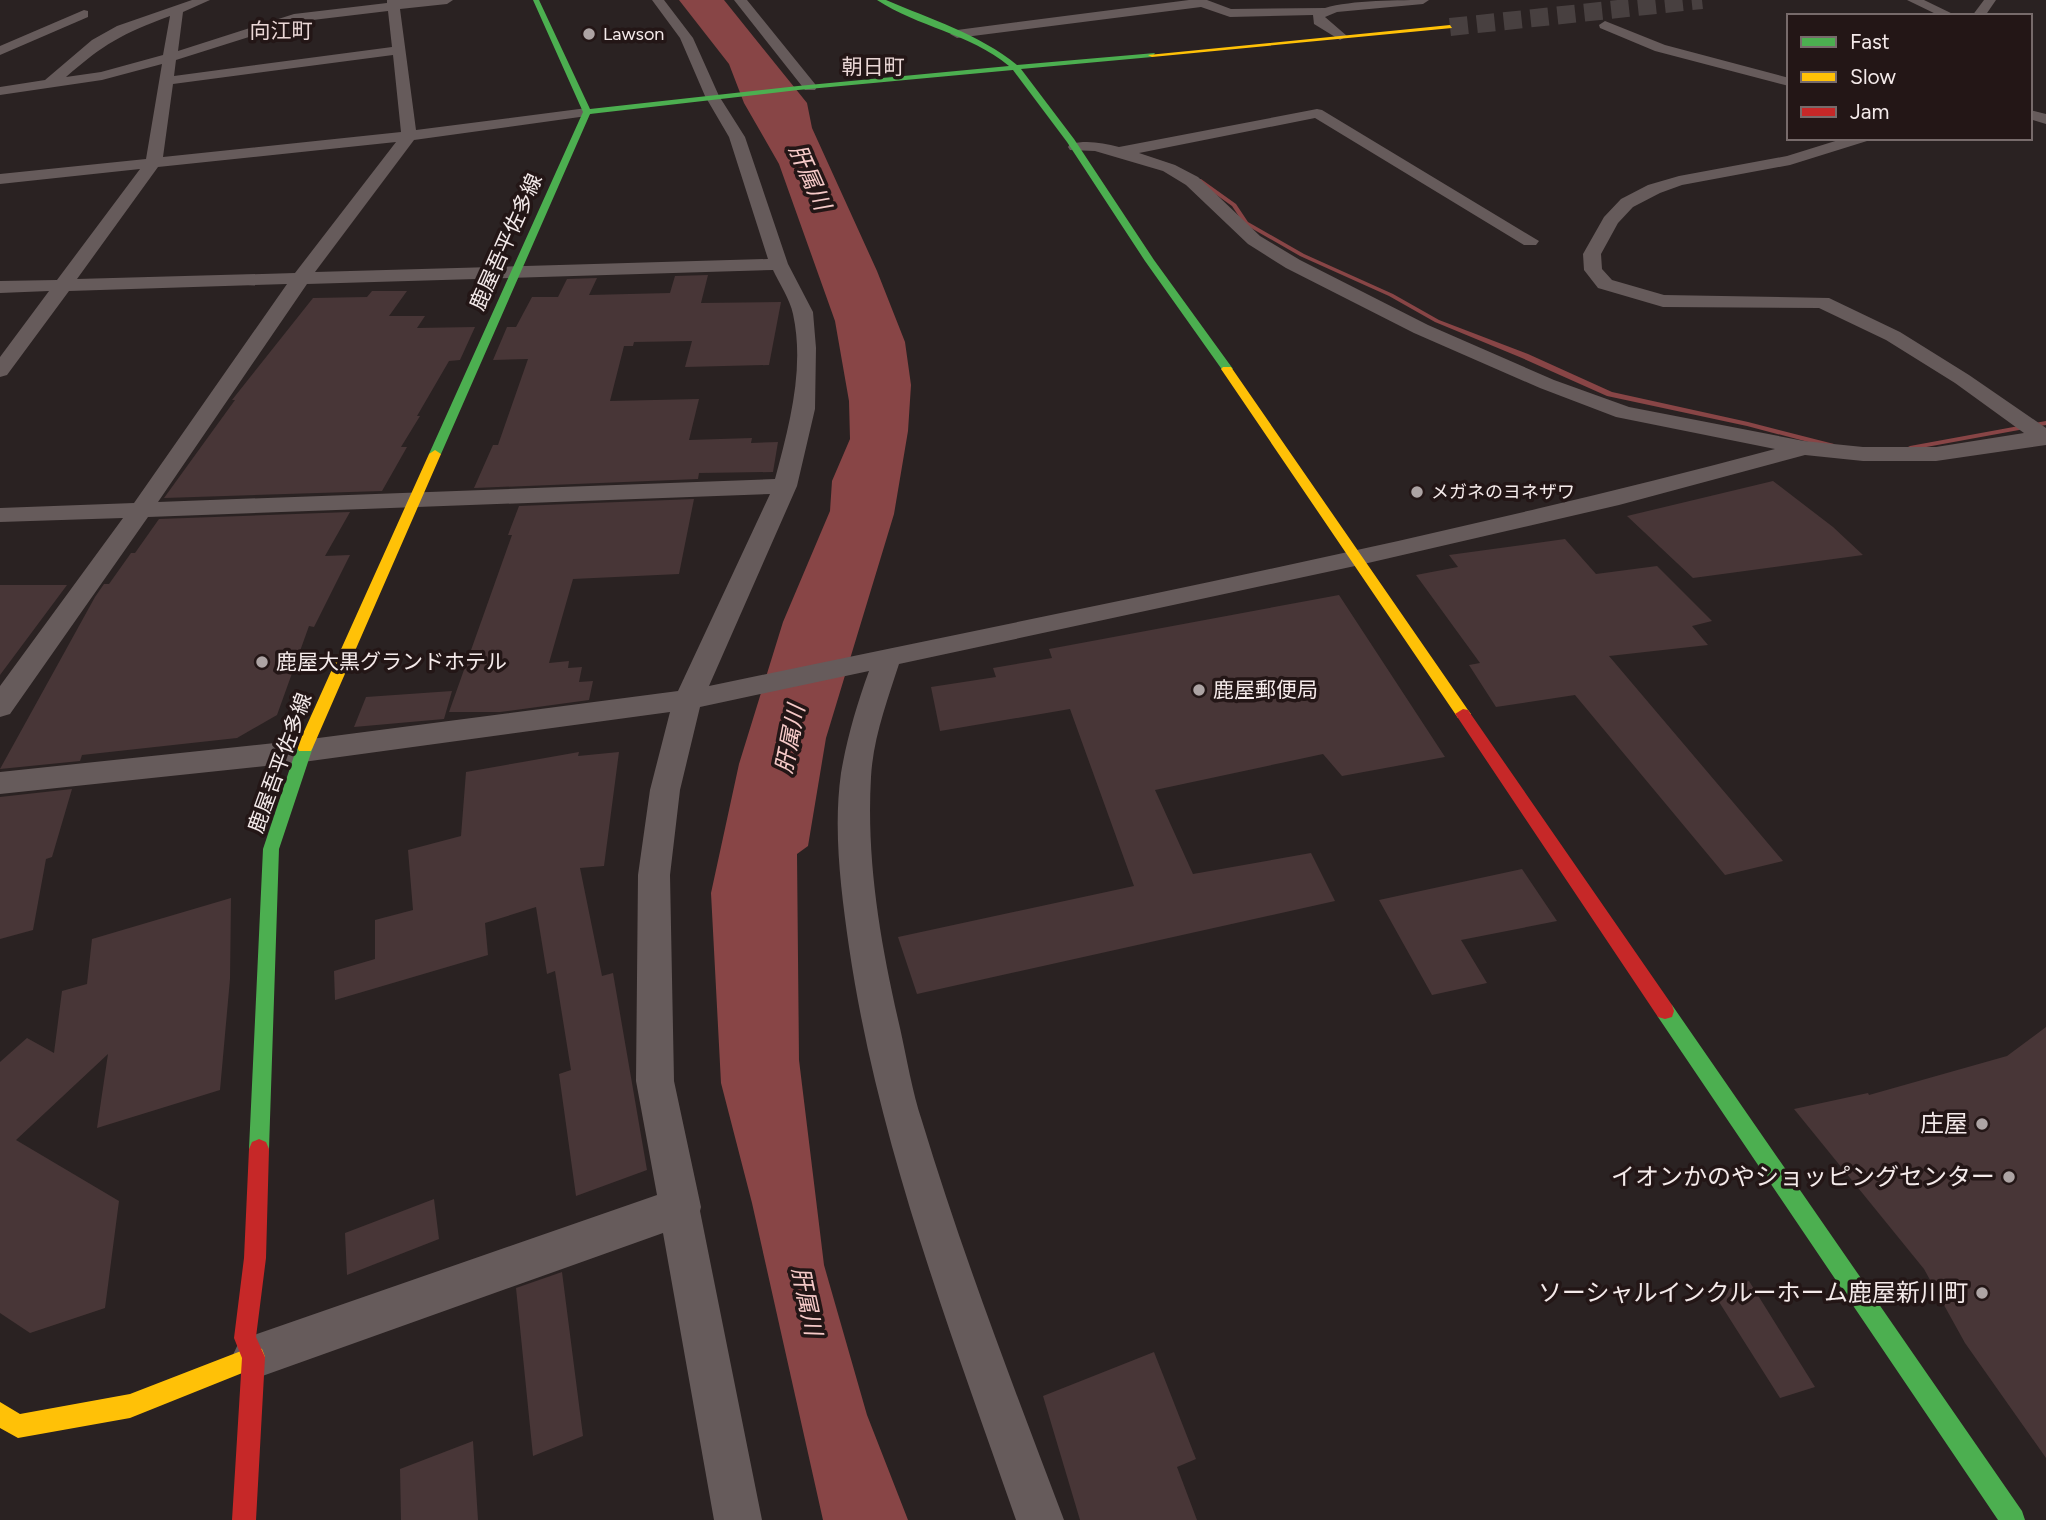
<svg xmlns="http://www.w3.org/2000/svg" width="2046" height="1520" font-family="Figtree,'Noto Sans JP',sans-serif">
<rect width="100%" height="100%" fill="#2a2222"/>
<!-- water -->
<path fill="#884546" d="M679,0H724L807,103L812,128L877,271L905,342L911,385L908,431L894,514L826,738L808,846L797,854L799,1060L824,1265L867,1415L908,1520H823L752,1203L721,1083L711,893L739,764L783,622L830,511L832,481L850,439L849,401L835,321L779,164L744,103L729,64Z"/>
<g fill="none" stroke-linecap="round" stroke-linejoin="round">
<!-- stream -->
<path fill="#884546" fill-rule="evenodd" d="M1197,179H1201L1236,204L1248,222L1304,254L1393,294L1439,320L1528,354L1612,392L1748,422L1834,444L1835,446L1831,448L1747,426L1607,396L1522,358L1435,322L1389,296L1300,256L1244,224L1232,206L1197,181Z
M2046,421V425L1910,450L1906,448L1910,446Z"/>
</g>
<!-- building -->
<path fill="#483637" d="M708,275L701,303L781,302L769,365L685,367L692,341L634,342L633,346H624L610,401L699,399L689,440L752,438L751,443L778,442L773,472L699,473L698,479L474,488L493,445H498L528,359L493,360L507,327H516L532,297H558L567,279L597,278L589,295L670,293L675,276Z
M372,291H407L389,316H425L417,328L475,327L460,360L449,361L417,416H420L401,447H407L382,491L164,498L235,400H232L313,298L367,297Z
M1773,481L1833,527L1863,555L1693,578L1627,516Z
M694,499L679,574L573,579L549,663L569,661L568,668L582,667L579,682L593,681L589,700L500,712H449L512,535H508L519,506Z
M350,512L325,556L350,555L314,627L309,626L277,715L237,738L82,755L80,761L0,769L95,597L104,584H109L131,553H135L159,519Z
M1565,539L1596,574L1657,566L1712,621L1692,626L1708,645L1609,656L1783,861L1725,875L1575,695L1496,707L1469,665L1480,663L1416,575L1458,567L1449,555Z
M0,585H67L0,675Z
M1339,595L1445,757L1342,776L1323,754L1155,790L1193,874L1311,853L1335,901L917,994L898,937L1134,886L1070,709L940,731L931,687L996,677L993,668L1052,658L1049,649Z
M452,691L444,719L354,727L366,697Z
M579,752L578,756L619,752L604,866L580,868L602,976L613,973L647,1170L576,1196L559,1074L571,1070L555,971L547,974L536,907L485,923L488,955L335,1000L334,971L375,959V920L413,910L408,850L461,836L466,772Z
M72,789L52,857L46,859L33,930L0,939V797Z
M1522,869L1557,921L1461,940L1487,983L1432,995L1379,900Z
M231,898L230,979L220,1090L97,1128L108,1054L16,1140L119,1201L105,1308L30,1333L0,1313V1062L27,1038L54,1053L62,991L87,984L92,939Z
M2046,1027V1458L1965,1343L1924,1269L1794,1109L1868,1093L1869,1095L2007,1056Z
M434,1199L439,1239L347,1275L345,1233Z
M562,1272L583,1436L533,1456L516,1288Z
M1749,1281L1815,1387L1780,1398L1714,1294Z
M1154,1352L1196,1459L1177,1467L1197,1520H1080L1043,1396Z
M473,1441L478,1520H401L400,1469Z"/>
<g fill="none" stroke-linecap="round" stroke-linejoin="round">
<!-- secondary-tunnel -->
<path stroke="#484040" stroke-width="18" stroke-dasharray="18 9" stroke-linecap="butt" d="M1450,27L1702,0"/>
<!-- street -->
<path fill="#665b5b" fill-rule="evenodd" d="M192,0H210L183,12L178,51L294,14L387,3V0H453L447,4L400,9L416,130L587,108L594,112L587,116L414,140L315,272L768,259L729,137L705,96L680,38L652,0H664L693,38L719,96L745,137L788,264L813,312L816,348L815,409L797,486L709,686C1065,611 1423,543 1775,449L1616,417L1540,388L1414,333L1286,268L1248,244L1186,185L1163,171L1095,151L1070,150L1068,147L1070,144C1088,140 1102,143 1119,147L1317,109L1322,110L1539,241L1536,245H1524L1315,118L1139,153L1175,165L1198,177L1260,236L1300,260L1428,325L1554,380L1629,407L1804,441L1863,447H1936L2024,433L1955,383L1886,340L1819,308L1663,307L1598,288L1584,270L1583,254L1604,217L1621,199L1648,185L1679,176L1787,156L1845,138H1870L1867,141L1790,165L1682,185L1660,193L1633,207L1618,223L1601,254L1602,269L1612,280L1664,295L1829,298L1900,332L1969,375L2046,428V445L1936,461H1863L1805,455L1619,505L1355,566L899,664C887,701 873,739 871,777C866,862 881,946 900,1028C907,1059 912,1091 922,1121C963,1256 1014,1388 1064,1520H1016C951,1333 878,1144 849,947C841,890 833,830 841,773C847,738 857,704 869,671L700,707L680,790L670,875L674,1081L701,1207L700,1211L762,1520H714L663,1233L254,1379L239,1372L232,1357L239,1342L254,1335L657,1195L636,1081L638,875L650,790L670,712L303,762L0,794V772L303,740L678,691L770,494L148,517L10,714L0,717V686L123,518L0,522V508L134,503L287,284L69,291L7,375L0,377V357L49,291L0,293V281L57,280L140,169L0,184V174L146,159L162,64L102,80L0,95V87L45,80L92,40L117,26ZM388,11L392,47L174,76L176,60L296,22ZM170,16L163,55L101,72L66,77C104,44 121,34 170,16ZM393,55L401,132L163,157L173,84ZM396,142L295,273L77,279L158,167ZM773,270C779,283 790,299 793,314C805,369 789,426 775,479L158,502L307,284Z
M734,0H747L815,84L817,87L815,90H805Z
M1189,0H1207L1231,9L1325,8C1351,0 1400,0 1429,0L1423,4L1337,12L1325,17L1347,36L1340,40L1314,24L1313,15L1230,17L1201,7L957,38L950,34L957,30Z
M1907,0H1924L1957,16H1940Z
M1984,0H1996L1985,16H1972Z
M84,10L88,11V17L0,55V46Z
M1605,21L1665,45L1789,78V86L1655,51L1600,28L1599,25Z
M2030,110L2046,114V124L2030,119Z"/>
<!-- fast -->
<path fill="#4caf50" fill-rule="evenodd" d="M533,0H539L590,109L798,86L1009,66C969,33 918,27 877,0H886C930,19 979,34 1017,65L1155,53L1152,57L1021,69L1074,139L1154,260L1233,369L1223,371L1145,261L1067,142L1013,70L798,90L590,114L441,454L435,458L431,457L429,454L583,112Z
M305,741L313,747L279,849L269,1149L266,1156L259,1159L252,1156L249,1149L263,849L297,747Z
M1665,1003L1672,1005L2022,1511L2025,1520H1998L1658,1017L1656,1011L1658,1005Z"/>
<!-- slow -->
<path fill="#ffc107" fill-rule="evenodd" d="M1450,25L1452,28L1152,57L1148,55Z
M1223,367H1231L1468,710L1471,714L1468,718H1458L1221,369Z
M435,450L441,454L313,747L311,751H299L297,747L429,454Z
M254,1346L262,1349L265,1357L262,1365L130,1418L18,1438L0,1428V1402L20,1414L130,1394Z"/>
<!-- jam -->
<path fill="#c62828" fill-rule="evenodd" d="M1463,709L1468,710L1672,1005L1674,1011L1672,1017L1665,1019L1658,1017L1458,718L1455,714Z
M259,1139L266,1142L269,1149L266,1258L256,1337L265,1357L256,1520H232L242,1358L234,1338L244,1258L249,1149L252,1142Z"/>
</g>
<!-- markers -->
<g fill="#ada4a4" stroke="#231616" stroke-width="2.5">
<circle cx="589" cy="34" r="7"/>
<circle cx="1417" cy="492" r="7"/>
<circle cx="262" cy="662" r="7"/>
<circle cx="1199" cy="690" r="7"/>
<circle cx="1982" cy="1124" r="7"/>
<circle cx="2009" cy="1177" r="7"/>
<circle cx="1982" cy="1293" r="7"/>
</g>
<g text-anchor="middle" stroke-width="7" stroke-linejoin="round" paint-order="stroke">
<!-- far-poi labels -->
<g font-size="18" fill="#f4eaea" stroke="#231616" text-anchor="start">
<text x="603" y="40">Lawson</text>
<text x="1431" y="498">メガネのヨネザワ</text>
</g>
<!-- far-quarter labels -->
<g font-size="21" fill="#ead7d6" stroke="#231616">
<text x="281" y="38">向江町</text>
<text x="873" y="74">朝日町</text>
</g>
<!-- street labels -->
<g font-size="21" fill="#f4eaea" stroke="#231616">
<text transform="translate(506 242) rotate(-66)" y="7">鹿屋吾平佐多線</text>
<text transform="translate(280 763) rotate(-70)" y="7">鹿屋吾平佐多線</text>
</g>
<!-- poi labels -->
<g font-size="21" fill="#f4eaea" stroke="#231616" text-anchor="start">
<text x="276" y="669">鹿屋大黒グランドホテル</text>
<text x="1213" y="697">鹿屋郵便局</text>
</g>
<!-- water labels -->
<g font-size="23" font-style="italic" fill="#f6cac8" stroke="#231616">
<text transform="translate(810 177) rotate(66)" y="8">肝属川</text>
<text transform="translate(790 739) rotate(-79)" y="8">肝属川</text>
<text transform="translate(807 1301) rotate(78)" y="8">肝属川</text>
</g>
<!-- near-poi labels -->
<g font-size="24" fill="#f4eaea" stroke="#231616" text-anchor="end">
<text x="1968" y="1132">庄屋</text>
<text x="1995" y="1185">イオンかのやショッピングセンター</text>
<text x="1968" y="1301">ソーシャルインクルーホーム鹿屋新川町</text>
</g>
</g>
<!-- legend -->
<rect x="1787" y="14" width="245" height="126" fill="#231616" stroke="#776b6b" stroke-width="2"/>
<rect x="1801" y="37" width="35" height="10" fill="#4caf50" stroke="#776b6b" stroke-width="2"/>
<text x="1850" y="49" font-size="21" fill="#f4eaea">Fast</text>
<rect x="1801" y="72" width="35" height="10" fill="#ffc107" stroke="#776b6b" stroke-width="2"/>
<text x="1850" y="84" font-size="21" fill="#f4eaea">Slow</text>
<rect x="1801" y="107" width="35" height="10" fill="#c62828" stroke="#776b6b" stroke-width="2"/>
<text x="1850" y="119" font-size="21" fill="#f4eaea">Jam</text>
</svg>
